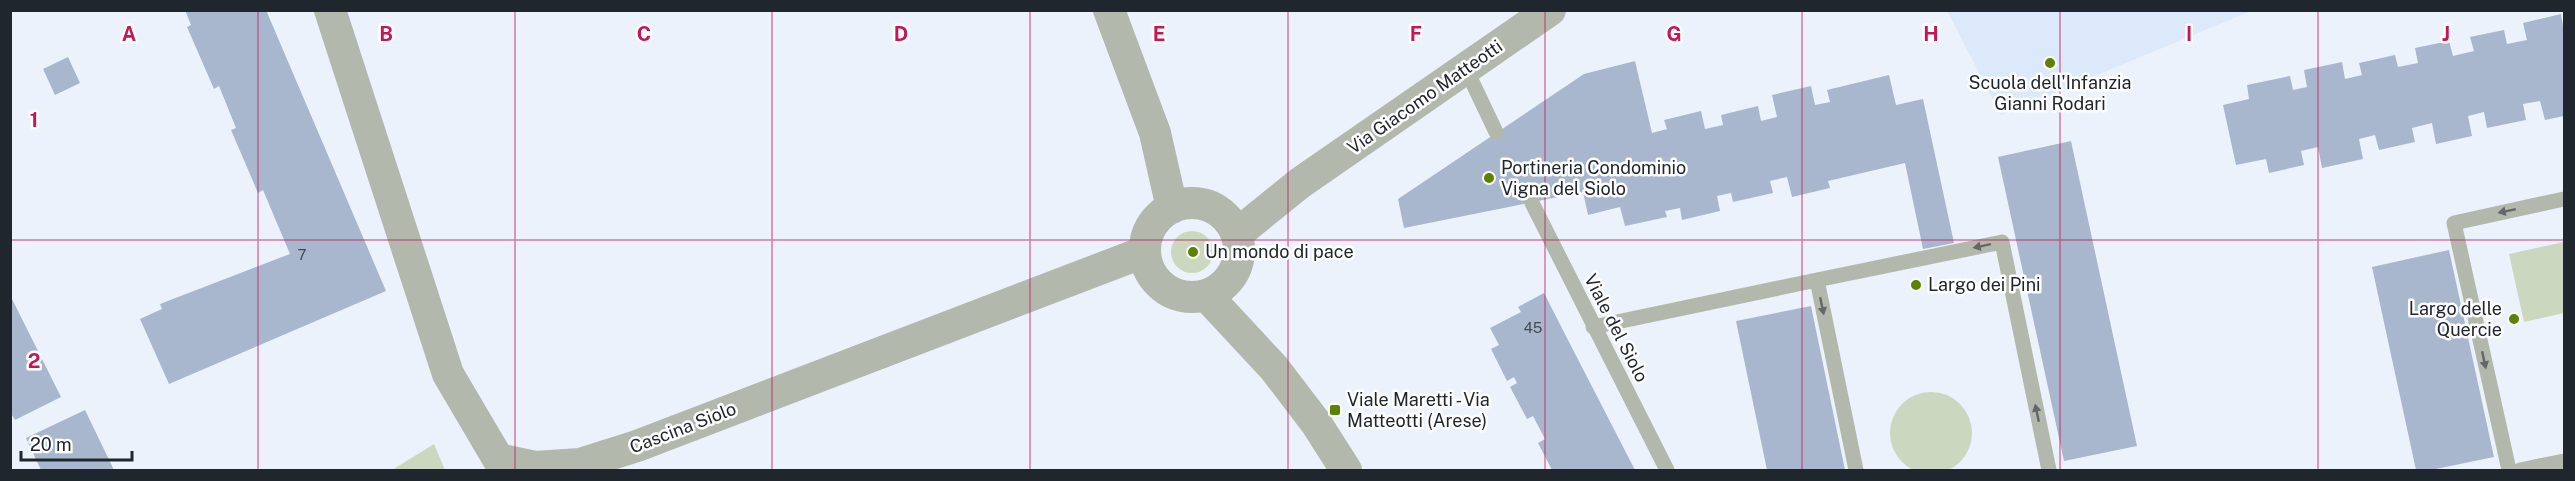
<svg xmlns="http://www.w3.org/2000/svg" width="2575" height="481" font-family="'Public Sans',sans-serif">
<rect width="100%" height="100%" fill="#ebf2fb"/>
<!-- built -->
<path fill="#dce9fa" d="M1947,11H2251L2001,115Z"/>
<!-- green -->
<path fill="#cbd7be" d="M1171 252a21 21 0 1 1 42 0a21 21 0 1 1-42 0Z
M2564,242V313L2524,322L2509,254Z
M1890 433a41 41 0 1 1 82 0a41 41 0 1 1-82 0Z
M434,444L445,470H390H392Z"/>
<!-- building -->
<path fill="#a8b7cd" d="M185,10H266L386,291L169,384L140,319L162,309L160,304L290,254L263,190L258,193L231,130L236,128L219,86L214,89L187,27L191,25Z
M2561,14L2564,32V116L2545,120L2540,101L2523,104L2526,120L2487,128L2484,112L2468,116L2472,136L2436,144L2432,123L2412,128L2415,142L2379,150L2375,135L2359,139L2363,159L2322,168L2318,147L2301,151L2304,165L2269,173L2266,159L2236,165L2223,105L2249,99L2247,85L2290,76L2293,90L2307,87L2304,70L2342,62L2345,79L2362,75L2359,63L2395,55L2398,67L2418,63L2415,48L2449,41L2453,56L2474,51L2470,37L2504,30L2507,44L2527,40L2523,23Z
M68,57L80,83L55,95L43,69Z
M1635,61L1652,133L1667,129L1664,120L1701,111L1705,129L1723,125L1721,115L1758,106L1761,121L1777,117L1772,95L1811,86L1815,105L1830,102L1827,90L1889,75L1896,105L1923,99L1954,243L1923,249L1905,163L1828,181L1830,188L1792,197L1787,177L1770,181L1773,193L1733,202L1731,193L1717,196L1720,211L1682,220L1680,208L1665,211L1667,217L1625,226L1620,207L1588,215L1583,192L1404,228L1398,199L1584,74Z
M2071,141L2137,446L2064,461L1998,157Z
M2449,250L2494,457L2431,470H2416L2372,267Z
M1544,293L1568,340L1635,470H1552L1538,443L1545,439L1533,416L1527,419L1510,387L1517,383L1514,377L1507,381L1491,349L1499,345L1490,328L1521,312L1518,307Z
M10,295L61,397L15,420L10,412Z
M1811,306L1845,470H1767L1736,321Z
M85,410L114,470H41L26,438Z"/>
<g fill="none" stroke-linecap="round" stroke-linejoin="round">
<!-- service -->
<path stroke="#b3b8ad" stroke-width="15" d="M1466,69L1496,132
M1532,203L1667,470
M1593,327L1817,280
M1856,470L1817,280L2002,242L2049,470
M2509,470L2454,223L2564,199
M2520,470L2564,461"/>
<!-- minor -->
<path stroke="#b3b8ad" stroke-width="32" d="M330,10L448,374L498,459L535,467L580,464L637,446L1144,252
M1109,10L1155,133L1172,208
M1145 250a47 47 0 1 1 94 0a47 47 0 1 1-94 0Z
M1237,234L1300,183L1550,10
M1207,296L1274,368L1316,423L1346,470"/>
</g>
<!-- one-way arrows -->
<defs><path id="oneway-solid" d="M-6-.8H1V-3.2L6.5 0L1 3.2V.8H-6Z" transform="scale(1.5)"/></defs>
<g fill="#626867">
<use href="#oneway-solid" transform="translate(2507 211) rotate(168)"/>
<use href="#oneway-solid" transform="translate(1982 246) rotate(168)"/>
<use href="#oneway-solid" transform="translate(1822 306) rotate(78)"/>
<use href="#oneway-solid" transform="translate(2484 360) rotate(78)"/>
<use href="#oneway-solid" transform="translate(2037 413) rotate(-102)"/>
</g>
<!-- grid -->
<path fill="none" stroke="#c2185b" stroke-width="1.5" stroke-opacity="0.55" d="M258,10V470M515,10V470M772,10V470M1030,10V470M1288,10V470M1545,10V470M1802,10V470M2060,10V470M2318,10V470M10,240H2564"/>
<!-- markers -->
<g fill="#5c8200" stroke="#fefefe" stroke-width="2">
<circle cx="2050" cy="63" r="6"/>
<circle cx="1489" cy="178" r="6"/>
<circle cx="1193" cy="252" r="6"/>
<circle cx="1916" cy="285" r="6"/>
<circle cx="2514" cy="319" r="6"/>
<rect x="1329" y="404" width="12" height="12" rx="3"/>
</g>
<g text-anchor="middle" stroke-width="5" stroke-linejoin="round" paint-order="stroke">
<!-- number labels -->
<g font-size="15" fill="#424a56">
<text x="302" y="260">7</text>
<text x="1533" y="333">45</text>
</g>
<!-- poi labels -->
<g font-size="18" fill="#20262e" stroke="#fefefe" text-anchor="start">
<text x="2050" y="89" text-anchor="middle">Scuola dell'Infanzia<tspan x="2050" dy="21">Gianni Rodari</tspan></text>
<text x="1501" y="174">Portineria Condominio<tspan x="1501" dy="21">Vigna del Siolo</tspan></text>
<text x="1205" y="258">Un mondo di pace</text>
<text x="1928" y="291">Largo dei Pini</text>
<text x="2502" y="315" text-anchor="end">Largo delle<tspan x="2502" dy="21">Quercie</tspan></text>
<text x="1347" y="406">Viale Maretti - Via<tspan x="1347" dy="21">Matteotti (Arese)</tspan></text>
</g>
<!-- street labels -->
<g font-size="18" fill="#20262e" stroke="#fefefe">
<text transform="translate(1425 97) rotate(-35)" y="6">Via Giacomo Matteotti</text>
<text transform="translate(1616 328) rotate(63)" y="6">Viale del Siolo</text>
<text transform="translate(683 428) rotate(-21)" y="6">Cascina Siolo</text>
</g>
</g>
<g font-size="20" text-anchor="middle" font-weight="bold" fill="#c2185b" stroke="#fefefe" stroke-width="5" stroke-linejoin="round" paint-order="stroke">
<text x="129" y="41">A</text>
<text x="386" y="41">B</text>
<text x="644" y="41">C</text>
<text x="901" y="41">D</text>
<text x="1159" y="41">E</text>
<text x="1416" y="41">F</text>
<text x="1674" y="41">G</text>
<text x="1931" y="41">H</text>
<text x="2189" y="41">I</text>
<text x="2446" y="41">J</text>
<text x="34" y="127">1</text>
<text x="34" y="368">2</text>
</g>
<!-- border -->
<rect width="2575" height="481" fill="none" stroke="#20262e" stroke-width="24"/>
<!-- scale -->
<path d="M21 451v9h111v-9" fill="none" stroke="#20262e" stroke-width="3"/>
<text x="30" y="451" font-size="18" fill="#20262e" stroke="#fefefe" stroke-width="4.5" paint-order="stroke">20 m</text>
</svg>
